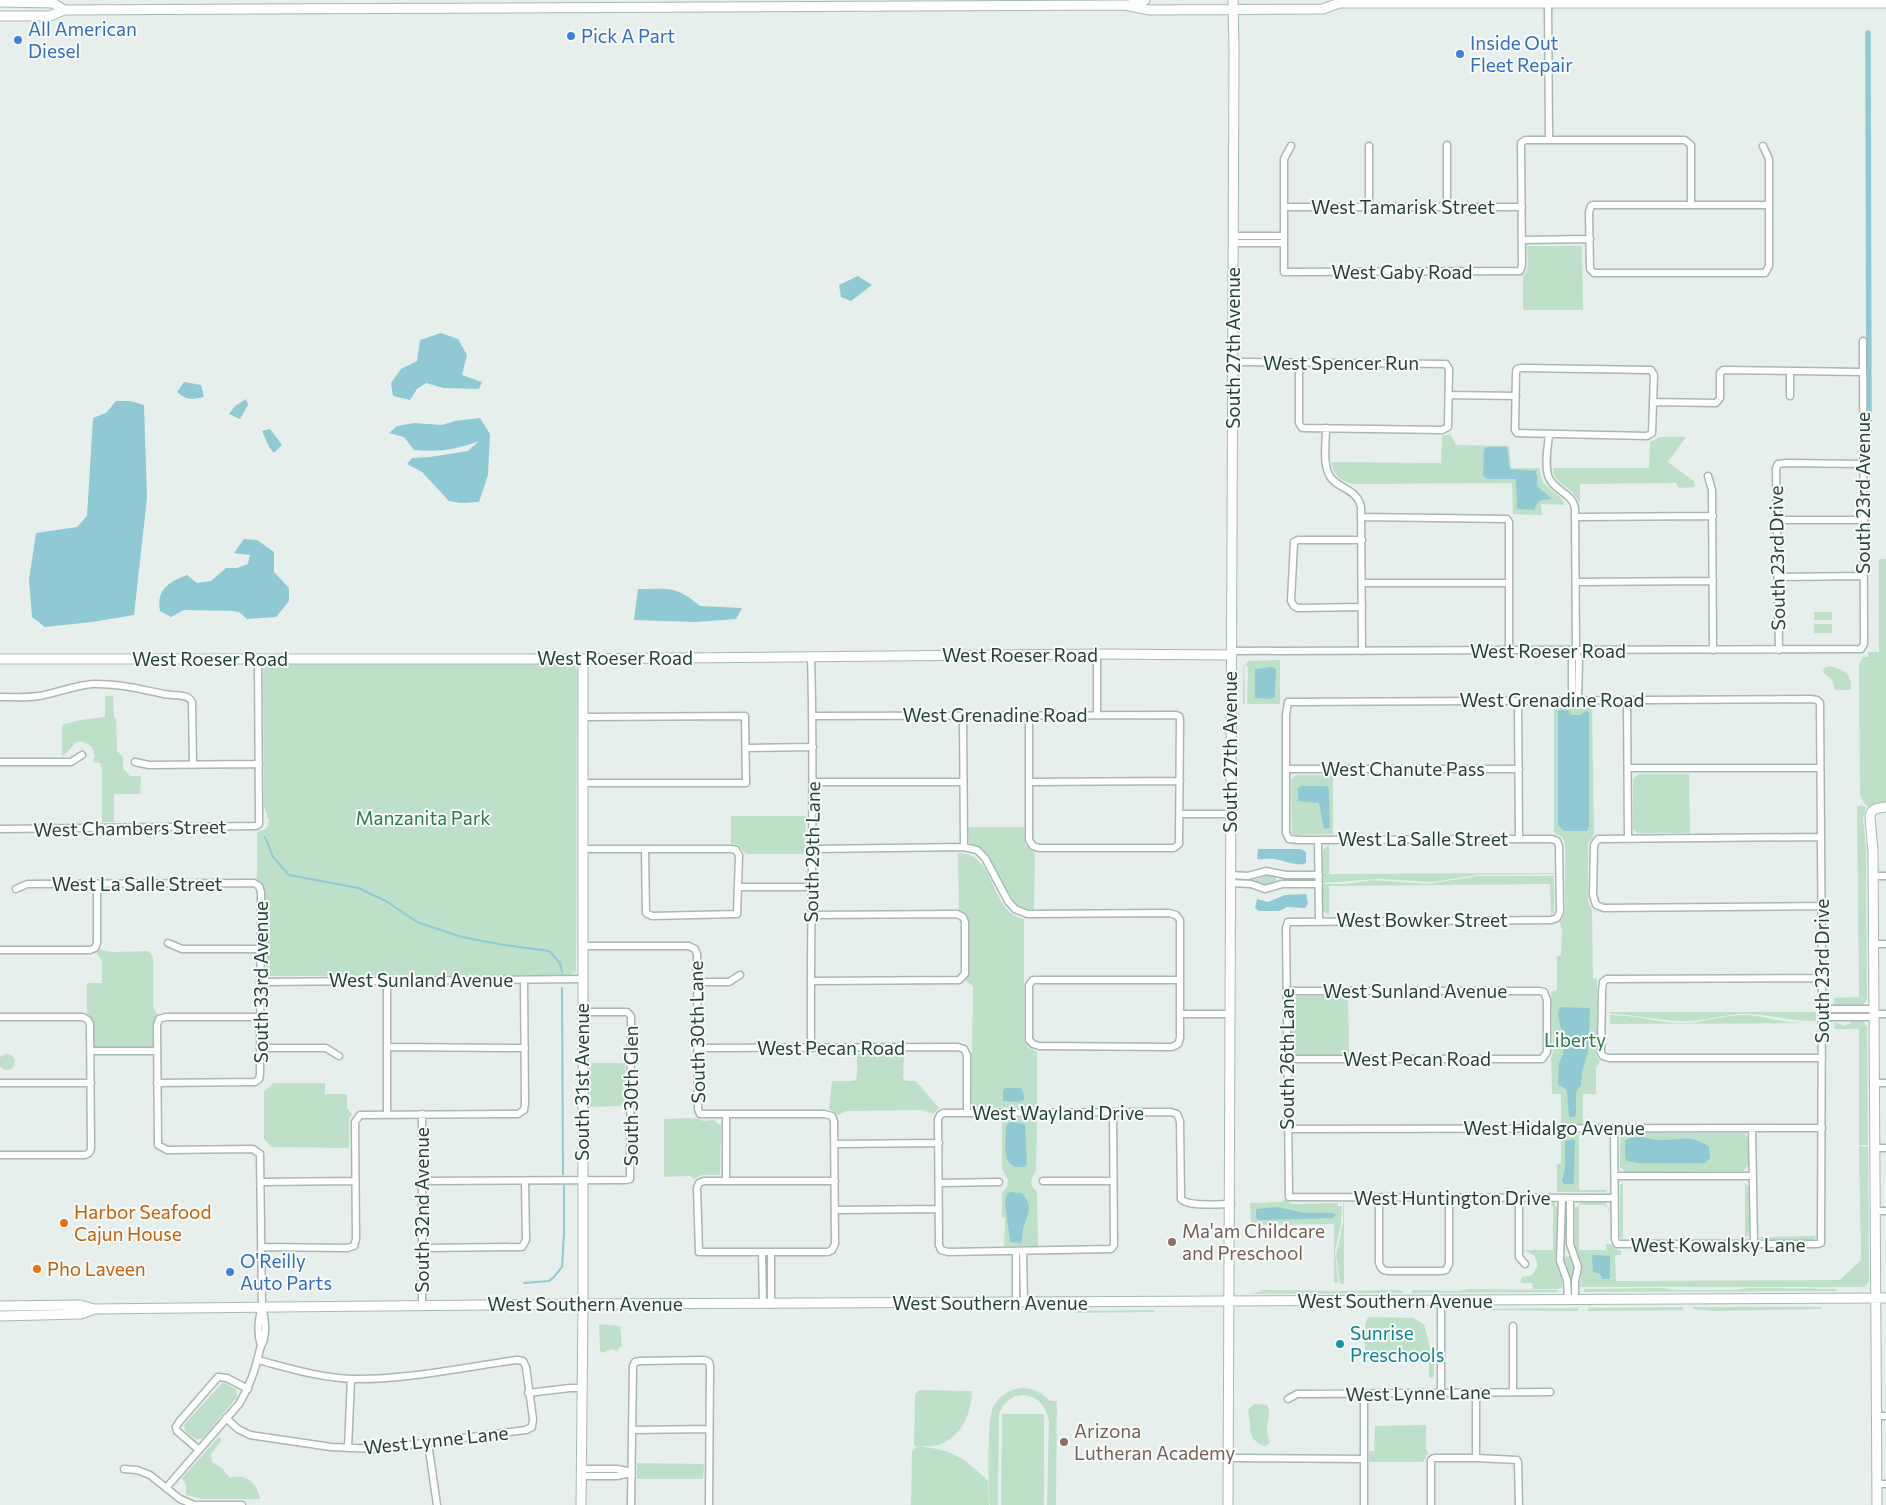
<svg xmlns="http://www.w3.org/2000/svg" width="1886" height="1505" font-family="Commissioner,sans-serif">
<rect width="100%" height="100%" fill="#e6efeb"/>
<!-- green -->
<path fill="#bfe0c8" d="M1527,246H1582L1583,310H1523V277C1531,270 1527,256 1527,246Z
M1450,434L1456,445L1509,446L1511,468H1539L1543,483L1561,498L1566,505L1541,504L1542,515L1513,514L1512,483L1354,484C1340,482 1334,475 1331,462L1441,463L1442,436Z
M1660,437H1686L1668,462L1694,481L1695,487L1679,488L1676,483L1580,484V503C1578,500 1575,496 1573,493C1564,484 1554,482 1553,468H1649L1650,442Z
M1879,559H1886V802L1877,803L1869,807L1864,803L1860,795L1859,665L1863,657H1868V652H1879Z
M1814,612H1832V620H1814Z
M1814,624H1832V633H1814Z
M1280,660V704H1247L1248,668L1246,665L1244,667L1245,704H1243V667L1248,661Z
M569,662L574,664L577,670L576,972L570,975L266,976L265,895L263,886L257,880V832L266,829L269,821L264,807L263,669L268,664Z
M1829,666C1844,670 1852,672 1851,690H1835L1832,680L1823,672L1824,668Z
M105,696H113L114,718H116L117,751L123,757V768L130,776H141L140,794H114V822H102V770L100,763L93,762L95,757L92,747C73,733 75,750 62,756V725L80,720L105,717Z
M1592,705L1594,835L1588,844V902L1592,910L1593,978L1597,979V1045L1596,1056L1600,1061L1596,1068V1094H1583V1124H1561V1094H1552L1551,1058L1553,1052L1551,992L1557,990V956L1561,955L1562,930L1560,923L1565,913V844L1562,837L1554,833V706Z
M1639,774H1689L1690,833H1638L1633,829V779Z
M1296,775H1333V834L1294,835L1292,833L1291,780Z
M1862,805L1866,808L1863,818L1866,846L1867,999L1863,1006H1838L1834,1005V998L1859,997L1857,807Z
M731,816H806L805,854H746L738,845L731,844Z
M968,827H1024L1025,844L1035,853L1034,909H1024L1016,905L984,851L969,843Z
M1329,844V874L1554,873V874L1477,875L1433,882L1379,879L1323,883V850Z
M958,853C997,852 989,913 1024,919V1041L1029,1048L1037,1052V1107L971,1108L973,986L965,980L968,972V919L959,910Z
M1267,874L1275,877L1276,880L1275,884C1265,887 1254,883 1245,880L1256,879Z
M1477,876H1554V912L1551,915L1550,884L1329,886V915L1323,911V884H1345L1373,880L1428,884Z
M95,948L112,952L149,951L153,958V1006L159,1019L157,1051H91L87,1007V983H102V961L98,956Z
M1297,996H1348L1349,1055H1298L1292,1052V1000Z
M1610,1012H1816V1021C1794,1022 1774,1015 1751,1014C1729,1012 1709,1021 1687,1021C1661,1022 1636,1014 1610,1014Z
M1610,1015C1634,1015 1655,1022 1679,1023C1701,1024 1722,1015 1744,1015C1757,1015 1769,1019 1782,1021C1793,1023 1805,1023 1816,1023L1610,1024Z
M1853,1021H1863L1867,1027L1868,1145H1859V1029H1834L1835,1022L1845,1026Z
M904,1053L903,1078L906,1081H916L939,1108L933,1114L923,1110L847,1111L838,1115L829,1109L832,1081H854L857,1078V1054Z
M-1 1062a8 8 0 1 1 16 0a8 8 0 1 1-16 0Z
M589,1063H625V1106L590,1107Z
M273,1083H325V1094H347V1108L352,1114L349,1119V1148L271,1147L264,1139V1092Z
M695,1118L704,1121L714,1120L721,1126L720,1175H702L694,1179L690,1176L664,1177V1119Z
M1002,1118H1037L1036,1171C1030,1179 1029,1185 1037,1192L1038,1246H1004L1005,1218L1002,1217V1192L1007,1187L1008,1180L1002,1169Z
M1625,1133H1745L1748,1139L1749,1165L1743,1171L1626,1172L1620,1167V1139Z
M1561,1134H1579V1190H1607L1606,1192H1557V1164L1561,1163Z
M1859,1146L1868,1147L1869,1281L1865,1287H1580L1582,1265L1575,1248V1208L1582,1202H1605L1610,1211H1608V1207L1602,1205H1579V1250H1606V1244H1611L1615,1249L1621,1251V1255H1615L1616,1281L1840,1280L1861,1260Z
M1623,1183V1240L1620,1237V1185Z
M1745,1183L1749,1188V1234L1745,1238Z
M1285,1200L1293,1204L1338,1203V1206H1342L1341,1224L1335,1252L1338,1283H1334V1224L1251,1225L1250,1203L1281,1202Z
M1529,1202H1554L1557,1208V1245L1555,1261L1562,1276V1287L1558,1289H1533L1532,1283H1520L1522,1277L1532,1275L1538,1266L1535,1256L1524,1250H1553V1206L1525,1205Z
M1343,1203H1344V1284H1340L1336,1256L1343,1222Z
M1817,1236L1813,1240H1765L1760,1237Z
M1570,1256C1578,1264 1572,1274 1572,1285L1571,1286L1568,1270L1563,1261L1565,1257Z
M1664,1288L1674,1290H1736L1748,1288L1836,1289L1837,1291L1584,1292V1289Z
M1472,1289L1558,1290V1292L1411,1293L1413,1290L1456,1291Z
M1263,1290L1339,1291L1401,1290L1403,1293L1253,1294Z
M1683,1307V1310L1588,1311V1308Z
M1693,1307H1822V1309L1713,1311L1693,1309Z
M1578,1308V1311L1475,1310V1309Z
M1154,1310V1312L1076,1313V1311Z
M1370,1317L1413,1318L1424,1324L1430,1347L1434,1352V1376L1432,1378H1429V1359C1416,1358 1412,1351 1402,1351C1390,1350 1376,1356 1365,1352V1325L1367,1319Z
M599,1324L620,1326L622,1345L617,1351L611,1349L602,1353L600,1351Z
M223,1382L236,1389L237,1397L203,1438C194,1441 191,1436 185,1430L184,1425Z
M1021,1388C1033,1388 1042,1392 1050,1401H1057L1056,1505H1047L1049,1422C1045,1391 1010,1385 999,1414L998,1505H990C988,1489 987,1420 993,1407C999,1396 1008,1390 1021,1388Z
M919,1390L972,1391C971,1414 962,1436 939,1445C933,1447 924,1446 919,1446C926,1448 935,1448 942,1450C961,1455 975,1468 988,1481L989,1505H911L912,1451L918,1446H914L915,1394Z
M1256,1404L1267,1405C1272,1415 1265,1425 1268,1436C1269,1439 1269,1441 1269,1444L1265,1446C1254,1444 1250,1435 1250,1425C1250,1415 1244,1408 1256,1404Z
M1002,1414H1044V1505H1001Z
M1426,1425V1448L1428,1453L1423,1462H1369V1451H1374L1375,1426Z
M219,1437L222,1440L211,1454L212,1462L222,1468L229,1477C234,1478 237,1476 242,1477C253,1479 258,1490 260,1499H203L186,1495V1485L182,1478Z
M637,1463L704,1464L703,1479H637Z"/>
<!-- water -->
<path fill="#8ec9d4" d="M858,276L872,285L851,301L841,297L839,285Z
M441,333L458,339L467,355L462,375L482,382L479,389L444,388L426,383L417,389L410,400L393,396L391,383L401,369L417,361L420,340Z
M184,382L201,385L204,397C192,400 186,400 177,392Z
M246,399L248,405L240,419L229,414L235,406Z
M116,401H130L144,405L147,498L134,615L92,622L45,627L32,617L29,580L36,533L77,527L87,516L93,418L106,413Z
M480,418L490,434L488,475L479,502L461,503L449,501L422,472L407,464L412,458L430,457L468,451L479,441C454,450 441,452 414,450L404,437L389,433L397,426L414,423L442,425L455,421Z
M270,429L282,445L274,453L269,447L262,431Z
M1487,447H1507L1510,469L1536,471L1537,476V486L1552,499L1539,501L1534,510L1517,509L1516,479H1487L1483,476L1484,450Z
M244,539L257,540L274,552V572L289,588V601L276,617L247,619L239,612L233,611L184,610L171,617L160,611C156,589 169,582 187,575L197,583L211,581L226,568H237L248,564L250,555L234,553Z
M638,589C668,589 676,585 700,606L742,608L736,619L696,622L634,620Z
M1272,667L1275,668L1276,671L1275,697L1271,699L1255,698V669Z
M1558,710H1568L1571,715H1580L1586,711L1589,712V827L1587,831H1564L1558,825Z
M1301,786H1327L1329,791L1330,828L1324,829L1319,803L1298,801V788Z
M1258,849H1301L1306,852V863C1296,867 1284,860 1274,859C1268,858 1263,860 1257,859Z
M1306,894L1308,903L1306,907L1304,908L1287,907L1279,911H1259L1255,908L1257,899L1268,902L1285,895Z
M1560,1007L1589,1008L1590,1010L1588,1052L1582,1072L1581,1085L1576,1092V1116L1573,1117H1569L1567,1090L1558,1084L1559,1063L1563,1054L1564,1045L1558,1014Z
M1005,1088H1021L1024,1094V1100L1019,1102L1003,1101V1090Z
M1012,1122L1025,1124L1027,1164L1024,1167C1000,1170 1006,1144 1006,1128L1008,1123Z
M1641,1137C1648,1138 1655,1140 1662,1140C1682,1140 1690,1134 1709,1147L1710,1158L1705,1163H1638L1627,1161L1625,1158V1141L1629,1138Z
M1573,1139L1575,1141L1574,1182L1573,1184H1564L1562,1181L1565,1169V1141Z
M1010,1192L1022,1193C1036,1210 1025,1214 1023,1231C1022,1235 1023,1238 1021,1243L1010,1242L1005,1202L1007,1194Z
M1277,1207L1304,1213H1333L1336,1215L1332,1218L1259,1220L1256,1218V1209Z
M1594,1255L1610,1256V1279H1602L1600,1274L1593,1272L1592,1256Z"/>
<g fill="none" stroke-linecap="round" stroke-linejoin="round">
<!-- stream -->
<path stroke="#8ec9d4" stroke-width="2" d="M265,837L273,857L289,875L358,888L386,901L417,922L462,937L504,945L549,951L560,963L562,972
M562,988L563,1174
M524,1283L549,1281L554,1277L562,1267L564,1233V1186"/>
<!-- canal -->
<path stroke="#8ec9d4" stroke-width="5.5" d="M1868,33L1869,433"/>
<!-- street casing -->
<g stroke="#a8b8b2" stroke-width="9">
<path id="street" d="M1548,3L1549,140
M1447,145V207
M1291,146L1284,159V272L1520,271L1522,266L1521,143L1525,140H1685L1691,145V205
M1763,146L1769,159V266L1765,273H1594L1590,269L1589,212L1591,206L1593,205H1769
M1284,207H1522
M1369,207V146
M1233,236H1284
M1522,240L1590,239
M1233,243H1284
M1233,362L1446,364L1449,369L1448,427L1442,430L1302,428L1299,423V363
M1521,368L1651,370L1654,375L1652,433L1647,436L1517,433L1515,430L1516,372L1517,369Z
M1790,372V396
M1449,395L1516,396
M1653,402L1716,403L1720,398V373L1723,370L1863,372
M1326,428C1326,442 1322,466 1331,478C1341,490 1357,489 1361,507L1362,651
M1549,434C1548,447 1544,466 1549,478C1555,491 1572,493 1575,508L1576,651L1579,660L1578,701
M1708,476L1712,490L1713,650
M1362,517L1507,519L1509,522V651
M1575,517L1713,516
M1776,520H1864
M1362,540H1298L1294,542L1291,601L1294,606L1298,608L1362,607
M1778,577L1863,576
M1576,582L1713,581
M1362,583H1509
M1779,650L1776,468L1778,464L1786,463L1864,464
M1231,651L1861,649L1864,644V639L1863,341
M1097,654V715
M0,697C13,697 26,698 39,696C56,693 73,686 92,684C117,683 139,689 164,694C173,696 188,693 192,702L193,765
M1627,700L1628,838
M1518,701L1519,838
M1572,701V660L1576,651
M963,715L964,847
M812,716L1176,715L1179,716L1180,719L1179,844L1174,848H1039L1033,846L1029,840V715
M746,748L813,747
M0,762H71L82,755
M135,762L149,765L259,764
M1628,768H1820
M1287,769H1519
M813,782H963
M1029,782L1180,781
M583,783H746L745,716L583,717
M1180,814H1230
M0,829L256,826L259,824V819L258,659
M1821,837L1598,839L1594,845L1593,895L1596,905L1604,908L1822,906
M1318,840L1319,921
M583,849H731L736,850L739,855L737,914L652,916L646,913L645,849
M813,849L964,847L977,850L985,858L1008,901L1015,909L1027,914L1169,913L1176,915L1180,920V1038L1178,1044L1172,1047L1039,1046L1033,1044L1029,1040V985L1033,980H1180
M1230,875L1248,876L1266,871L1286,875H1319
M1873,876H1886
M1230,883L1251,884L1265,889L1282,884H1319
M739,887H812
M16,889L27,884L254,883L259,886L261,892L260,1074L259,1079L255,1082L157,1083
M811,915L957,914L963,917L965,922V974L959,980L811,981
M168,943L182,949H261
M1873,944H1886
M583,946H689L695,949L697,954L698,1109L700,1114H824L832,1116L834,1121L835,1244L832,1250L828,1252H699L697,1188L699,1183L704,1181H835
M0,950H90L95,948L97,943V884
M387,980V1114
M260,982L582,979
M697,982H729L740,975
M1287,991H1540L1544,992L1547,1000V1052L1542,1059H1287
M1822,1009H1873
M1180,1014H1231
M1873,1014H1886
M0,1017H83L88,1020L90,1024L91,1149L89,1153L85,1155H0
M1822,1017H1873
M387,1047L525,1048
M260,1048H326L339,1056
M698,1048L958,1047L964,1049L967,1055V1113
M811,1048C810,917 815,787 811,657
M91,1051H157
M1822,1058H1609L1603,1056L1601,1053L1602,991L1603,982L1607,979L1822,978
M0,1083H91
M1874,1083H1886
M1113,1112L1114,1245L1111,1249L948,1252L941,1250L939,1245L938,1119L940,1115L943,1113H967L1171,1112L1177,1114L1180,1121L1181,1199C1188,1207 1219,1204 1231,1204
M422,1114V1306
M726,1115V1181
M1614,1128L1615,1239L1617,1244H1818L1821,1243L1822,978L1820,703L1817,700L1811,699L1288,702L1286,715V833L1289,839L1299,840L1552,839L1557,841L1559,846L1560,912L1557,918L1551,920L1288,922L1286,928L1289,1197L1615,1198
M1752,1128L1754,1244
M1287,1129L1822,1128
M835,1144L939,1143
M1874,1148H1886
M1615,1176H1753
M422,1181L626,1180L630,1179L631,1016L627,1012H582
M1043,1181H1113
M261,1182L355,1181
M939,1183L999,1182
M1379,1198V1263C1381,1269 1383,1271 1389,1271H1441L1446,1270L1449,1264V1197
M1519,1198V1257L1525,1264
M1562,1198L1560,1261L1567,1280L1568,1300
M1570,1198V1244L1578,1267L1575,1281V1300
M835,1210L939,1209
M1875,1211H1886
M262,1247L347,1248L354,1246L356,1239L355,1122L360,1115L518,1114L524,1110L525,1104L524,980
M422,1248L522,1247L526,1240L525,1181
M762,1252L763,1304
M771,1252V1304
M1016,1252V1302
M1023,1252L1024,1302
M1441,1301V1393
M1513,1326V1392
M261,1346C257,1333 258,1320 262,1307
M1476,1392V1458
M528,1393L570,1388H582
M1288,1399L1297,1394L1550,1392
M1877,1416H1886
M226,1418L238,1429L250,1435L331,1447L377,1449L526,1430L532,1427L533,1419L526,1367L523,1361L517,1360C465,1367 405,1380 353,1379C320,1378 289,1368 258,1360
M632,1430L709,1429
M428,1443L437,1505
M348,1448L351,1379
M199,1450L177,1431L176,1427L179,1422L218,1377L227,1378L248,1389
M1228,1458L1364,1459
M124,1469L137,1470L150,1475L180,1499L194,1505H242
M581,1469H617L632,1472
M581,1476H617L630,1473
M1876,1484H1886
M166,1488L239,1404C250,1385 255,1371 260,1349C261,1345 264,1342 264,1338C266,1328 265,1317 262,1307L260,1154L253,1149L167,1150L158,1145L157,1025L159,1019L166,1017H260
M631,1505L633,1366L635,1362L640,1361L705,1360L709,1362L710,1366L709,1505
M1364,1505V1393
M1431,1505V1460L1434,1458H1476L1517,1460L1518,1462L1519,1505"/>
</g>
<!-- secondary casing -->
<g stroke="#a4bbb3" stroke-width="11">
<path id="secondary" d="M0,2L53,3L64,10
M1129,5L1145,0
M0,16H50L64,10L1125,5L1149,10L1323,9L1339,3H1886
M0,659H569L1097,654L1231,655
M0,1306L80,1305L94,1309L583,1304L1886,1298
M0,1316L81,1314L94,1309
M581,1505L583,1304V659
M1228,1505C1231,1020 1232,535 1234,51L1233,0
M1877,1505L1873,852L1870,817C1871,808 1878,808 1886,807"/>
</g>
<!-- street -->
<use href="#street" stroke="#fff" stroke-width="6"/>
<!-- secondary -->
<use href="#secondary" stroke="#fff" stroke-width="9"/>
</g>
<!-- markers -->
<g fill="#3f7fe0" stroke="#f7fbf9" stroke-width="2">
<circle cx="571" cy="36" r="5"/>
<circle cx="18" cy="40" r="5"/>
<circle cx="1460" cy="54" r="5"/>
<circle cx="230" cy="1272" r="5"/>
</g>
<g fill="#e8710a" stroke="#f7fbf9" stroke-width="2">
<circle cx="64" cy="1223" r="5"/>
<circle cx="37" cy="1269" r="5"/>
</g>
<g fill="#8d6e63" stroke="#f7fbf9" stroke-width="2">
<circle cx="1172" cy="1242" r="5"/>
<circle cx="1064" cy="1442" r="5"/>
</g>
<circle fill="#0f9aa8" stroke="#f7fbf9" stroke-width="2" cx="1340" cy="1344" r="5"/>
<g text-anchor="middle" stroke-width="4" stroke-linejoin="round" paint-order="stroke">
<!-- shop labels -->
<g font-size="19" fill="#366cbe" stroke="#f7fbf9" text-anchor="start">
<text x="28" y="36">All American<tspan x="28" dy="22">Diesel</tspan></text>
<text x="581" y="43">Pick A Part</text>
<text x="1470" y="50">Inside Out<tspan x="1470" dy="22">Fleet Repair</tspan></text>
<text x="240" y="1268">O'Reilly<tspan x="240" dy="22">Auto Parts</tspan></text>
</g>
<!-- street labels -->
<g font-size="19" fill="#24423a" stroke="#f7fbf9">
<text x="1403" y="214">West Tamarisk Street</text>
<text x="1402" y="279">West Gaby Road</text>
<text transform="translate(1233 348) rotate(-90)" y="7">South 27th Avenue</text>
<text x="1341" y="370">West Spencer Run</text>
<text transform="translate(1863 493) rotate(-90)" y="7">South 23rd Avenue</text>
<text transform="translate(1777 558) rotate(-91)" y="7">South 23rd Drive</text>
<text x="1548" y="658">West Roeser Road</text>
<text x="1020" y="662">West Roeser Road</text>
<text x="615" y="665">West Roeser Road</text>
<text x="210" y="666">West Roeser Road</text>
<text x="1552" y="707">West Grenadine Road</text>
<text x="995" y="722">West Grenadine Road</text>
<text transform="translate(1230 752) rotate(-90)" y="7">South 27th Avenue</text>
<text x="1403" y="776">West Chanute Pass</text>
<text transform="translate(130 828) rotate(-1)" y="7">West Chambers Street</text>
<text x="1423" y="846">West La Salle Street</text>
<text transform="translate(812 852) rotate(-89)" y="7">South 29th Lane</text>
<text x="137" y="891">West La Salle Street</text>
<text x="1422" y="927">West Bowker Street</text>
<text transform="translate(1822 971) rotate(-90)" y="7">South 23rd Drive</text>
<text x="421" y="987">West Sunland Avenue</text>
<text transform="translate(261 982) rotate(-90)" y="7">South 33rd Avenue</text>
<text x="1415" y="998">West Sunland Avenue</text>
<text transform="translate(697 1032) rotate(-91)" y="7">South 30th Lane</text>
<text x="831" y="1055">West Pecan Road</text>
<text transform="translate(1287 1059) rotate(-90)" y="7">South 26th Lane</text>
<text x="1417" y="1066">West Pecan Road</text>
<text transform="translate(582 1082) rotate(-90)" y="7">South 31st Avenue</text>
<text transform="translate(631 1096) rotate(-90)" y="7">South 30th Glen</text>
<text x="1058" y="1120">West Wayland Drive</text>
<text x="1554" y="1135">West Hidalgo Avenue</text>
<text x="1452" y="1205">West Huntington Drive</text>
<text transform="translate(422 1210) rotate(-90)" y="7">South 32nd Avenue</text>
<text x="1718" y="1252">West Kowalsky Lane</text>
<text x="1395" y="1308">West Southern Avenue</text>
<text x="990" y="1310">West Southern Avenue</text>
<text x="585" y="1311">West Southern Avenue</text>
<text transform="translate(1418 1393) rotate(-1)" y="7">West Lynne Lane</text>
<text transform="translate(436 1440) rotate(-6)" y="7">West Lynne Lane</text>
</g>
<!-- park labels -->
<g font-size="19" fill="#2d7a4b" stroke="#f7fbf9">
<text x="423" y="825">Manzanita Park</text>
<text x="1575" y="1047">Liberty</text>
</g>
<!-- food labels -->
<g font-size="19" fill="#c56008" stroke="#f7fbf9" text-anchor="start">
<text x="74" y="1219">Harbor Seafood<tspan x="74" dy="22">Cajun House</tspan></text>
<text x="47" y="1276">Pho Laveen</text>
</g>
<!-- education labels -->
<g font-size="19" fill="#785e54" stroke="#f7fbf9" text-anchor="start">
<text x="1182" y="1238">Ma'am Childcare<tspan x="1182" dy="22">and Preschool</tspan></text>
<text x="1074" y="1438">Arizona<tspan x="1074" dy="22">Lutheran Academy</tspan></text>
</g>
<!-- culture labels -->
<g font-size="19" fill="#0d838f" stroke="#f7fbf9" text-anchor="start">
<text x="1350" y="1340">Sunrise<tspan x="1350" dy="22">Preschools</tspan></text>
</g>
</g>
</svg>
